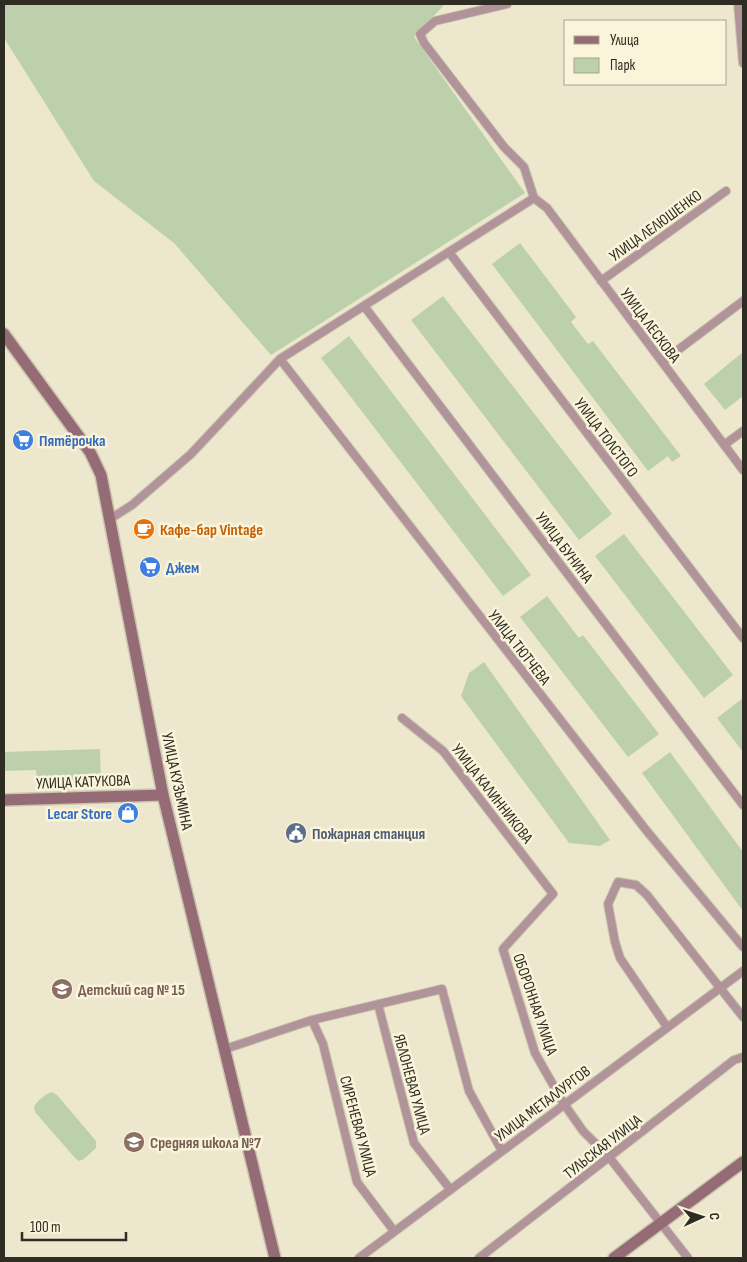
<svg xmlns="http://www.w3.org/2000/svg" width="747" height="1262" font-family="'Sofia Sans Condensed',sans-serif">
<rect width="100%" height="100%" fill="#ede7ce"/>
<!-- green -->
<path fill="#bbd0ab" d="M4,4H445L414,37L525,193L271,355L174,243L94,181L4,38Z
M520,243L576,317L571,322L588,344L593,341L681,456L672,462L668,456L648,471L492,264Z
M443,296L612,514L579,540L411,320Z
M349,336L531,575L503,596L321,358Z
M743,352V396L725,410L704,384Z
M624,534L733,675L704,698L595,556Z
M547,596L579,638L583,635L659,734L628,757L520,617Z
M484,662L610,840L600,846L569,843L461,696L469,673Z
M743,698V752L717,718Z
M100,749L101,788L65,790L37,784L36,770L4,771V752Z
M670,752L743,852V911L642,773Z
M52,1092L57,1095L96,1141V1148L84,1159L79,1161L75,1158L35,1112L34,1107C38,1100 45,1094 52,1092Z"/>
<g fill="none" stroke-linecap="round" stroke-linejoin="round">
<!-- street casing -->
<g stroke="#cbc5af" stroke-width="10">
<path id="street" d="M507,4L435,21L420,34L424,43L504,147L524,167L534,198
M738,4L743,63
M534,198L547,208L743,470
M449,252L743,638
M601,281L726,191
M364,306L743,805
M280,359L646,830L743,947
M662,362L743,301
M724,445L743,431
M110,519L132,505L191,454L280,359L534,198
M402,718L443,751L553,894L503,949L535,1053L564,1104L583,1131L609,1157L688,1258
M378,1004L414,1143L450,1189
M312,1020L323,1044L357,1182L394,1231
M667,1027L620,958L615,942L608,904L618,882L636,885L647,895L743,1017
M225,1049L312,1020L442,989L469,1091L502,1151
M359,1258L743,971
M479,1258L734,1060L743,1057"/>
</g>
<!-- secondary casing -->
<g stroke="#cbc5af" stroke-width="14">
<path id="secondary" d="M4,334L77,434L90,452L101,475L163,795L275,1258
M4,800L163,795
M614,1258L743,1162"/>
</g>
<!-- street -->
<use href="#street" stroke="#b19499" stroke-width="8"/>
<!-- secondary -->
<use href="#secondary" stroke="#956c75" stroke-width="11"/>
</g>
<!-- icons -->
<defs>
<g id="supermarket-disc" transform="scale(1.125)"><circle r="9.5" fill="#3f7fe0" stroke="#faf4db"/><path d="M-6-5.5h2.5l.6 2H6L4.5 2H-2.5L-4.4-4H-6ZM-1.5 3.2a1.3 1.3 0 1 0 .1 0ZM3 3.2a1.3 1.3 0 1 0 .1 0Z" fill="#fff"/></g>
<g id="cafe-disc" transform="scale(1.125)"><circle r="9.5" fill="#e8710a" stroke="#faf4db"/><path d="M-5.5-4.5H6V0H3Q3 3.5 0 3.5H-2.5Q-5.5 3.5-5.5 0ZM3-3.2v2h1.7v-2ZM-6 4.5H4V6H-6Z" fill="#fff"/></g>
<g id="shop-disc" transform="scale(1.125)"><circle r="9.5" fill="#3f7fe0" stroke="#faf4db"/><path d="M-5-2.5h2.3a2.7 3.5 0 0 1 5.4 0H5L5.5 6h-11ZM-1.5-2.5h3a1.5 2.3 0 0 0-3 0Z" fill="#fff"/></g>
<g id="civic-disc" transform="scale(1.125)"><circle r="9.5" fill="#5c6f8a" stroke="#faf4db"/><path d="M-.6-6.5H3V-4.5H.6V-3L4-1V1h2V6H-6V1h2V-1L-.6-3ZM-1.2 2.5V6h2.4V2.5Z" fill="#fff"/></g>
<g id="school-disc" transform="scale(1.125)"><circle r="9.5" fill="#8d6e63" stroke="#faf4db"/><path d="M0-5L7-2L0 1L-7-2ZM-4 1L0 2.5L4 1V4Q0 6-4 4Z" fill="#fff"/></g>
</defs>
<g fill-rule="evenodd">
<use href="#supermarket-disc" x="23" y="440"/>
<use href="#cafe-disc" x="144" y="529"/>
<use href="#supermarket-disc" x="150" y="567"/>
<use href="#shop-disc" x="128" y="813"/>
<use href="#civic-disc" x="296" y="833"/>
<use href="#school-disc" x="62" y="989"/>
<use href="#school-disc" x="134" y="1142"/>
</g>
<g text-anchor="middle" stroke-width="5" stroke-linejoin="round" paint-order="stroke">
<!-- street labels -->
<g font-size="16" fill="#2e2c23" stroke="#faf4db">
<text transform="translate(655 225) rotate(-36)" y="6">УЛИЦА ЛЕЛЮШЕНКО</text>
<text transform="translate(651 325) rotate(53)" y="6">УЛИЦА ЛЕСКОВА</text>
<text transform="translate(607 437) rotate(53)" y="6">УЛИЦА ТОЛСТОГО</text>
<text transform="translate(565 547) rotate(53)" y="6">УЛИЦА БУНИНА</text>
<text transform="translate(520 647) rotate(52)" y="6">УЛИЦА ТЮТЧЕВА</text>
<text transform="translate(83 781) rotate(-2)" y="6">УЛИЦА КАТУКОВА</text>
<text transform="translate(178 781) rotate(78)" y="6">УЛИЦА КУЗЬМИНА</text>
<text transform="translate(493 793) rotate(52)" y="6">УЛИЦА КАЛИННИКОВА</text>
<text transform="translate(536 1004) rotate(71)" y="6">ОБОРОННАЯ УЛИЦА</text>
<text transform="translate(413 1084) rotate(75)" y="6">ЯБЛОНЕВАЯ УЛИЦА</text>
<text transform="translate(542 1103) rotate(-37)" y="6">УЛИЦА МЕТАЛЛУРГОВ</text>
<text transform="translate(359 1126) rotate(75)" y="6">СИРЕНЕВАЯ УЛИЦА</text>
<text transform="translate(602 1146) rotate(-38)" y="6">ТУЛЬСКАЯ УЛИЦА</text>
</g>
<!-- shop labels -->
<g font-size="16" font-weight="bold" fill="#366cbe" stroke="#faf4db" text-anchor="start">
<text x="39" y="446">Пятёрочка</text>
<text x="166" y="573">Джем</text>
<text x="112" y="819" text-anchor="end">Lecar Store</text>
</g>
<!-- food labels -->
<g font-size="16" font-weight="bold" fill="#c56008" stroke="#faf4db" text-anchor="start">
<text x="160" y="535">Кафе-бар Vintage</text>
</g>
<!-- service labels -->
<g font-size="16" font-weight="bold" fill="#4e5e75" stroke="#faf4db" text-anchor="start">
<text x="312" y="839">Пожарная станция</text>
</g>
<!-- education labels -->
<g font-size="16" font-weight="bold" fill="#785e54" stroke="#faf4db" text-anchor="start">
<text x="78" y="995">Детский сад № 15</text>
<text x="150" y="1148">Средняя школа №7</text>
</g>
</g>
<!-- border -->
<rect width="747" height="1262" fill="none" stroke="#2e2c23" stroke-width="10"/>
<!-- legend -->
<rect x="564" y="20" width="162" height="65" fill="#faf4db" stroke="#a8a491"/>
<rect x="574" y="36" width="25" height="8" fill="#956c75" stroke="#a8a491"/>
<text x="610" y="45" font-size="15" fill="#2e2c23">Улица</text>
<rect x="574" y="58" width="25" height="15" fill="#bbd0ab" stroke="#a8a491"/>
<text x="610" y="70" font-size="15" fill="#2e2c23">Парк</text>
<!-- north arrow -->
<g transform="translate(702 1217) rotate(87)" stroke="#faf4db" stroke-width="4" paint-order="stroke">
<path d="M0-4L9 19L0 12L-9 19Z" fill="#2e2c23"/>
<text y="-8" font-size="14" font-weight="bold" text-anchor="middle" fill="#2e2c23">С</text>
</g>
<!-- scale -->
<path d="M22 1232v8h104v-8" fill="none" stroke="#2e2c23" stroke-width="2.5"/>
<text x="30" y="1232" font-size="15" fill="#2e2c23" stroke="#faf4db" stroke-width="4" paint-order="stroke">100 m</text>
</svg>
